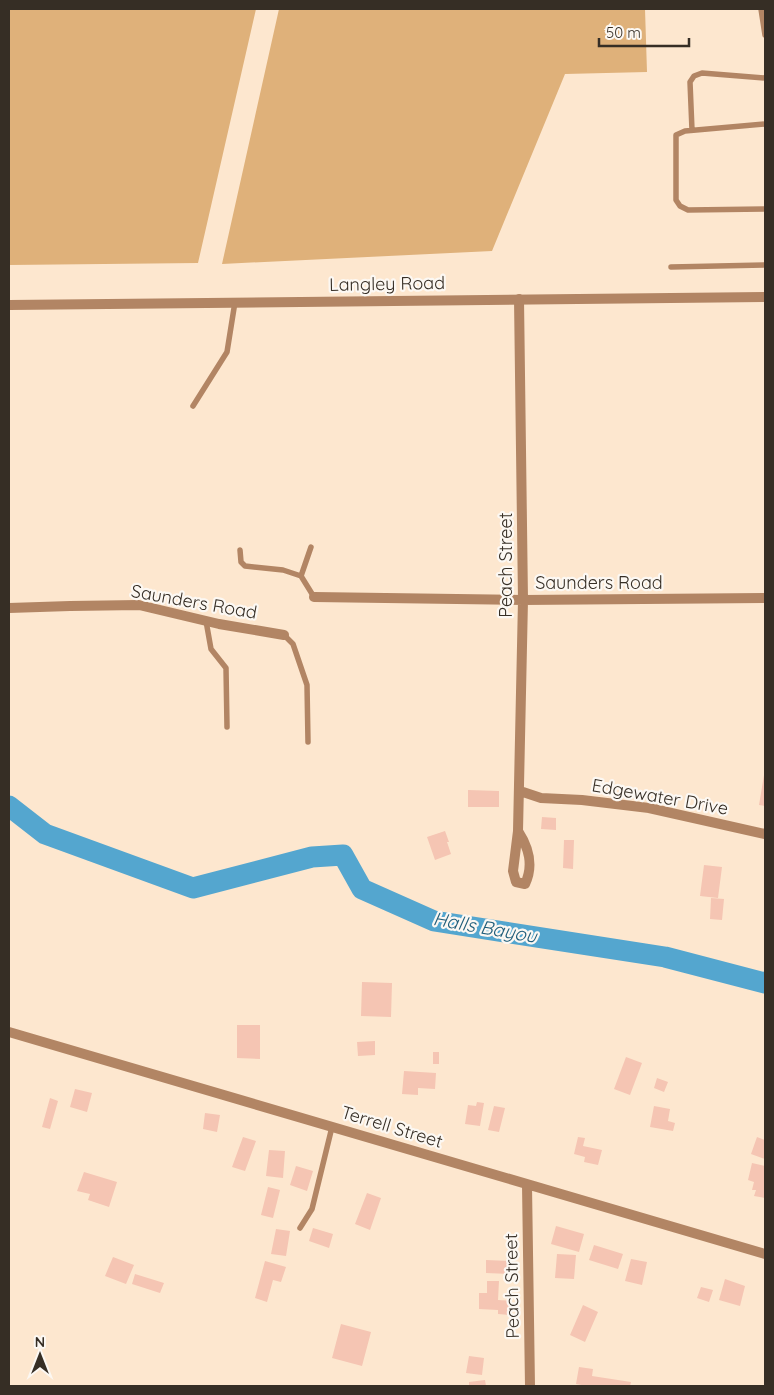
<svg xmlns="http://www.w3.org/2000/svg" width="774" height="1395" font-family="Quicksand,sans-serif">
<rect width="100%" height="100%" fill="#fde7cf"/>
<!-- green -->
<path fill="#dfb17a" d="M9,9H256L198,263L9,265Z
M279,9H645L647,72L565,74L492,251L222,264Z"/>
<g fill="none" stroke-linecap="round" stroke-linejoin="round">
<!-- river -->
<path stroke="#54a6cf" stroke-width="21" d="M9,806L45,834L193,888L312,857L343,855L362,889L434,921L665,957L765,983"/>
</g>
<!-- building -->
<path fill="#f5c5b3" d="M764,775H765V806L759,805Z
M468,790L499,791V807H468Z
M542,817L556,818V830L541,829Z
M445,831L449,842H447L451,854L435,860L427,837Z
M564,840H574L573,869L563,868Z
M704,865L722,867L718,898L700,896Z
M711,898L724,899L722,920L710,919Z
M362,982L392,983L391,1017L361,1016Z
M237,1025H260V1059L237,1058Z
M375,1041V1055L358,1056L357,1042Z
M433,1052H439V1064H433Z
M626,1057L642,1063L630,1095L614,1089Z
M404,1071L436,1073L435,1089L418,1088V1095L402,1094Z
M657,1078L668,1082L664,1092L654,1088Z
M75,1089L92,1093L87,1112L70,1107Z
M50,1098L58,1101L50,1129L42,1127Z
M477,1102L484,1103L480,1126L465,1124L468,1105L476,1106Z
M494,1106L505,1108L499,1132L488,1130Z
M654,1106L670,1109L668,1121L675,1123L673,1131L650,1127Z
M205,1113L220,1115L217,1132L203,1129Z
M243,1137L256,1141L245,1171L232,1167Z
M578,1137L585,1138L583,1146L602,1150L598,1165L584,1162L585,1157L574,1154Z
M757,1137L765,1140V1159L751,1154Z
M269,1150L285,1151L283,1178L266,1176Z
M752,1163L765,1166V1198L754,1196L756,1190H752L754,1182L748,1180Z
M296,1166L313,1171L307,1191L290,1185Z
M84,1172L117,1182L109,1207L88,1200L90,1194L77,1191Z
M268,1187L280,1190L273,1218L261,1215Z
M367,1193L381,1198L370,1230L355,1224Z
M556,1226L584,1234L579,1252L551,1244Z
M313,1228L333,1234L329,1248L309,1241Z
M276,1229L290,1231L286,1256L271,1254Z
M594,1245L623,1254L618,1269L589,1260Z
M557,1254L576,1255L574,1279L555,1278Z
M113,1257L134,1265L126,1284L105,1276Z
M631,1259L647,1262L642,1285L625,1281Z
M486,1260L510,1261V1274L486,1273Z
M265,1261L286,1267L281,1282L273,1280L267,1302L255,1298Z
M135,1274L164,1283L160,1293L132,1284Z
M725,1279L745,1286L740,1306L719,1300Z
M487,1281H499L498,1300L512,1301L511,1315L498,1314V1310L479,1309V1293H487Z
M701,1287L713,1290L709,1302L697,1298Z
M583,1305L598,1312L585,1342L570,1335Z
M341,1324L371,1332L362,1366L332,1358Z
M469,1356L484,1358L482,1375L466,1373Z
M579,1367L593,1369L592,1376L631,1382L630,1386H587L576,1384Z
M485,1380L486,1386H469V1382Z"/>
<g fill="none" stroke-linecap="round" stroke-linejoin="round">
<!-- service -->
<path stroke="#b28564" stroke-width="5.5" d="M761,9L765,35
M765,124L685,131L676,135V200L680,206L688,210L765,209
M692,130L690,82L694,76L702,73L765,78
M671,267L765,265
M193,406L227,352L235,302
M240,550L241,562L245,566L283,570L301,576L314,597
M301,576L311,547
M206,621L211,649L226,668L227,727
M284,635L293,644L307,685L308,742
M300,1228L312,1209L332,1127"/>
<!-- minor -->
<path stroke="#b28564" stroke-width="10" d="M314,597L523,600L765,598
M9,608L70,606L139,605L219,624L284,635
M520,791L541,798L582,800L649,808L765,834
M518,831C529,848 534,865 525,884L516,882L513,871L518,831L523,600L519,299
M9,1032L765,1254
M527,1185L530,1386"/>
<!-- tertiary -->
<path stroke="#b28564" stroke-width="10" d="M9,305L765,297"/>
</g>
<g text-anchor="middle" stroke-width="4.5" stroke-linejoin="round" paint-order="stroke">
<!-- street labels -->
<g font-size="18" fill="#362e25" stroke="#fcf8f3">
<text transform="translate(387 284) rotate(-1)" y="6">Langley Road</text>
<text transform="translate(506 565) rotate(-90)" y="6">Peach Street</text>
<text x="599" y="589">Saunders Road</text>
<text transform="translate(194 602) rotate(10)" y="6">Saunders Road</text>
<text transform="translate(660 797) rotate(10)" y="6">Edgewater Drive</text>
<text transform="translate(392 1127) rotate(17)" y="6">Terrell Street</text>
<text transform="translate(512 1286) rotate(-91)" y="6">Peach Street</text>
</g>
<!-- water labels -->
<g font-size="19" font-style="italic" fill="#1f5d7a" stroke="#fcf8f3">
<text transform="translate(485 927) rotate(10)" y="7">Halls Bayou</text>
</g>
</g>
<!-- border -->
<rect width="774" height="1395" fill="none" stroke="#362e25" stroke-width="20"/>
<!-- north arrow -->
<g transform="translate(40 1355)" stroke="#fcf8f3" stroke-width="4" paint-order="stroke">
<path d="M0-4L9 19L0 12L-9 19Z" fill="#362e25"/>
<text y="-8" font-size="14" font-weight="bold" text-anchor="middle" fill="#362e25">N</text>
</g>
<!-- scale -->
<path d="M599 38v8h90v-8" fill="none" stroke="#362e25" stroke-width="2.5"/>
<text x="606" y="38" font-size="15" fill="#362e25" stroke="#fcf8f3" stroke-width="4" paint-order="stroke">50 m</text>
</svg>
